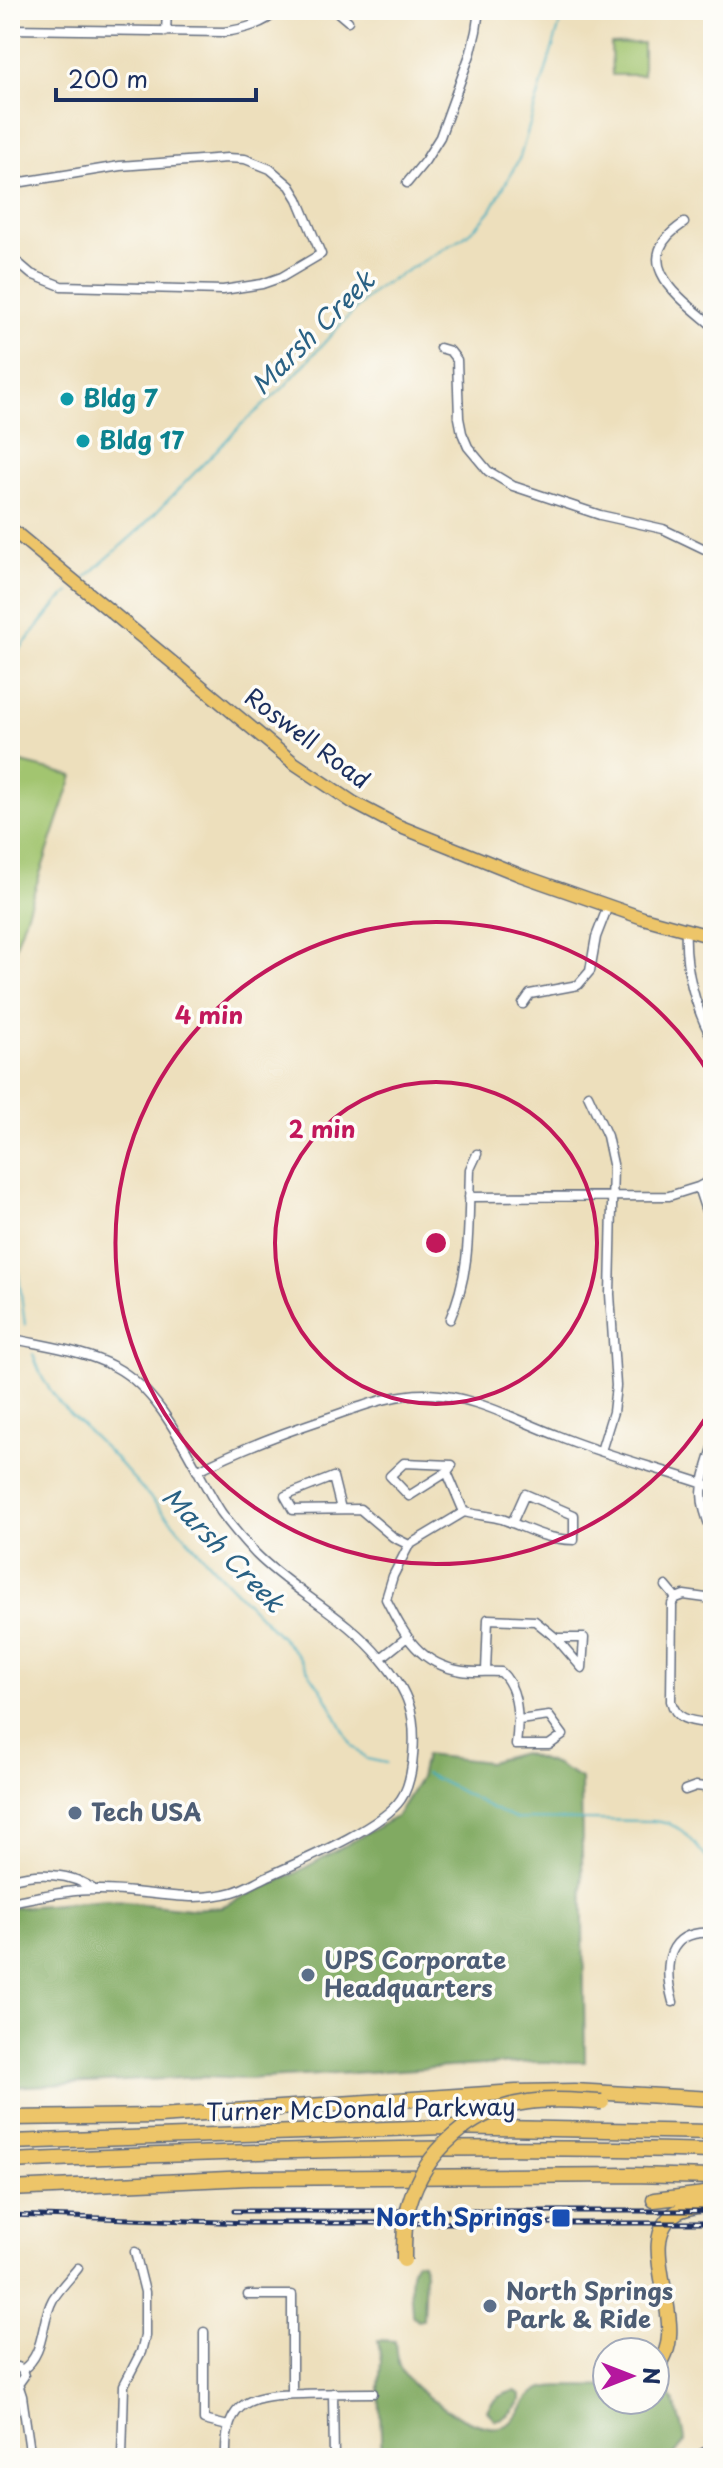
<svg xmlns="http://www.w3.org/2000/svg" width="723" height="2468" font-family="'Playpen Sans',sans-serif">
<rect width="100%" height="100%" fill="#fdfcf7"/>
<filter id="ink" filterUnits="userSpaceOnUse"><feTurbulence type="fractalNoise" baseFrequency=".0125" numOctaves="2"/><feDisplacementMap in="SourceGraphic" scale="16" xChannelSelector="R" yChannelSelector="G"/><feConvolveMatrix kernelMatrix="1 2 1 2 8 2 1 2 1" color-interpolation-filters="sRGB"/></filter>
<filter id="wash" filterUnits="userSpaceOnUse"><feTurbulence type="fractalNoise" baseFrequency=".006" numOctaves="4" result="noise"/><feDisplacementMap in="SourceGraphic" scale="32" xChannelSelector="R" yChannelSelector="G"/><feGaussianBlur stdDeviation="1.8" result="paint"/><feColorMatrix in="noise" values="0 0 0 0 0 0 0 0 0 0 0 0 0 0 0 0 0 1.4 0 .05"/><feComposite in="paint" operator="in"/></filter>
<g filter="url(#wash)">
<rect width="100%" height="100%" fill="#eddfbc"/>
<!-- green -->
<path fill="#a2c56f" stroke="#5e7a66" stroke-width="2" d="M643,43V75H612L611,44Z
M10,760L73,776L10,963Z"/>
<!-- forest -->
<path fill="#81aa62" stroke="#4e6c60" stroke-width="2" d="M522,1753L556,1765L581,1779L585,2062H534L302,2076L245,2079L202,2077L10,2087V1908L107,1900L190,1909L221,1907L288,1877L396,1817L420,1778L425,1755L489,1762Z
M416,2261L422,2262L425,2271L423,2319L417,2320L412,2315C412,2298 406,2275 416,2261Z
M378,2340L395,2341C396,2352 396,2361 402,2371C415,2393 474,2432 500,2427C521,2423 522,2398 539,2390C555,2383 589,2388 607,2386V2400H655L657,2376C669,2384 685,2427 685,2442L671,2458H382L379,2388L381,2362Z
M515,2391L521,2394V2401C514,2410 506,2421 494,2419L487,2410C493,2398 502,2394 515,2391Z"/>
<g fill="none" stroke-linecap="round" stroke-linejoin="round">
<!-- stream -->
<path stroke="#3facbd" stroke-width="2" d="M86,577L141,528L242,424L283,388L342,323L376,289L462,238L478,225L491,210L520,157L564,10
M10,661L59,601L70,592
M10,1208L25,1325
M33,1355L43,1379L60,1404L112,1455L221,1576L295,1652L325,1695L352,1746L367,1759L386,1763
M425,1774C457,1787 484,1807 516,1819L652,1821C687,1823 692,1844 713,1865"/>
</g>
</g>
<g filter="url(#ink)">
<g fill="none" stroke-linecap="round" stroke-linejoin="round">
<!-- minor casing -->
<g stroke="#646d7f" stroke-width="11">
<path id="minor" d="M335,10L348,21
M10,29L224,32C245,29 263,24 279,10
M166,32L167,10
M407,183L425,161L440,137L471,52L476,31L479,10
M10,184L120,166L227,158L245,159L270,169L290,186L298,199L321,254L282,277L262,284L223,290L61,286L31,274L10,256
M684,223C626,261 679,297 713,326
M440,348L450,351L457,360L459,418L462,433L468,447L488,471L513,486L600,515L663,529L713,553
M686,930C684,966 695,1009 713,1040
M523,1004L530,994L578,985L590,971L596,937L608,906
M588,1095L607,1136L613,1164L610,1294L616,1386L613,1412L601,1451
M698,1187L713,1232
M469,1197L669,1196L698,1187L713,1179
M450,1319C472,1270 468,1221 470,1169L477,1154
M10,1338C44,1346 83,1350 115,1367C166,1394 191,1465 221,1512C231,1526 244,1541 256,1554C294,1592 346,1616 381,1659C392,1672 404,1689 409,1705C417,1727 415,1779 401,1799C382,1828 299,1862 266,1877C255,1882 244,1889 233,1892C188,1905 139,1888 94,1890C67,1890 36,1897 10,1902
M713,1448C701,1486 696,1496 713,1534
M197,1471C239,1449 282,1433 327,1418C360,1407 393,1393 428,1394C474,1396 514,1419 556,1435C607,1456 661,1469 713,1487
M447,1472L452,1465L404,1463L390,1476L409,1496L447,1472L464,1512C476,1515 490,1516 502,1519C530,1529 542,1539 574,1540V1515L525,1494L512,1523
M341,1509L333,1477L285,1496L293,1510L360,1509L393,1537L409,1545L393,1576L386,1599C404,1634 418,1664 462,1671C475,1673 489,1671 501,1672C520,1690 519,1722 516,1745H549L563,1735L549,1716L519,1720
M409,1545L464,1512
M666,1586L676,1598
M713,1599L684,1595L676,1598L672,1604L671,1701C676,1722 694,1721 713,1724
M381,1658L406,1638
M486,1671L488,1619L535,1621L556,1638L582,1668L584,1638H556
M685,1790L696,1786L713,1788
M10,1880C36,1872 72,1872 94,1890
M673,2002C663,1966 666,1929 713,1933
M248,2295H292V2394
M204,2332V2420L228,2426
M10,2368L18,2367L22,2370L24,2376L19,2383L10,2382
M22,2370C46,2354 40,2322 53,2299C60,2288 70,2278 78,2268
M18,2384L22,2396L31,2458
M333,2393L334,2458
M122,2458L124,2385L141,2352L145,2336V2292L135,2252
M226,2458C224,2398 253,2395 303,2394C326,2393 350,2393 373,2393"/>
</g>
<!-- tertiary casing -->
<g stroke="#646d7f" stroke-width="13">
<path id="tertiary" d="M695,2458L713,2449"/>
</g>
<!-- primary casing -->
<g stroke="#646d7f" stroke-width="15">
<path id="primary" d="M10,528L294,763L354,803L396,825L520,875L643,918L713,937"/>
</g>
<!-- motorway casing -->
<g stroke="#646d7f" stroke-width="17">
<path id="motorway" d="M10,2118L159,2116L516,2092L574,2091L713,2099
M10,2142L444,2127L713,2132
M10,2161C245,2151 478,2144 713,2151
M10,2189L249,2178L631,2175L713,2177
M654,2200L713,2193
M655,2369C697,2328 628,2242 677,2212C687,2206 701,2206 713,2204"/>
</g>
<!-- minor -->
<use href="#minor" stroke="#fff" stroke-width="8"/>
<!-- tertiary -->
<use href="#tertiary" stroke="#fff" stroke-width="10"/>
<!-- primary -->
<use href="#primary" stroke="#edc569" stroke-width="12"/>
<!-- motorway -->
<use href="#motorway" stroke="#edc569" stroke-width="14"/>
<!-- rail casing -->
<g stroke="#1b2f5e" stroke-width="5">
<path id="rail" d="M234,2211H713
M10,2215L250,2223H713"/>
</g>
<!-- rail -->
<use href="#rail" stroke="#fdfcf7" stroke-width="2" stroke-dasharray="6" stroke-linecap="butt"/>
<!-- motorway-bridge casing -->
<g stroke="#646d7f" stroke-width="17" stroke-linecap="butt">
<path id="motorway-bridge" d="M404,2260C404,2242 404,2223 409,2205C424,2151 473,2109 528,2102C553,2098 578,2101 602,2102"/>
</g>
<!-- motorway-bridge -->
<use href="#motorway-bridge" stroke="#edc569" stroke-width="14"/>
</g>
</g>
<!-- distance rings -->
<g fill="none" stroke="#c2185b" stroke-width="4">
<circle cx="436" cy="1243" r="161"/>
<path d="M713 1406A321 321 0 1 1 713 1080"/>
</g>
<!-- markers -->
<g fill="#0f9aa8" stroke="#fdfcf7" stroke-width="3">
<circle cx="67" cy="399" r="8"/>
<circle cx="83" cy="441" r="8"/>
</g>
<g fill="#5c6f8a" stroke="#fdfcf7" stroke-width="3">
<circle cx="75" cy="1813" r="8"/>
<circle cx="308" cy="1975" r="8"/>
<circle cx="490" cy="2306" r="8"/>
</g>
<rect fill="#1a4fb4" stroke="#fdfcf7" stroke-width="3" x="551" y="2208" width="20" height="20" rx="4"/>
<g text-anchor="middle" stroke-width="7" stroke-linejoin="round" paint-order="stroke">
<!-- culture labels -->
<g font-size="24" font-weight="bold" fill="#0d838f" stroke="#fdfcf7" text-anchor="start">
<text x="83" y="407">Bldg 7</text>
<text x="99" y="449">Bldg 17</text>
</g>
<!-- street labels -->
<g font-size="24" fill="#1b2f5e" stroke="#fdfcf7">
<text transform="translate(307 739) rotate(37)" y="8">Roswell Road</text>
<text transform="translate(361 2110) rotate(-1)" y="8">Turner McDonald Parkway</text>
</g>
<!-- service labels -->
<g font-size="24" font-weight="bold" fill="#4e5e75" stroke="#fdfcf7" text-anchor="start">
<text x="91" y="1821">Tech USA</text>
<text x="324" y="1969">UPS Corporate<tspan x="324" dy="28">Headquarters</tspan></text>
<text x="506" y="2300">North Springs<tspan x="506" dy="28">Park &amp; Ride</tspan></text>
</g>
<!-- transit labels -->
<g font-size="24" font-weight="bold" fill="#164399" stroke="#fdfcf7" text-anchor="end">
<text x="543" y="2226">North Springs</text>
</g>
<!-- water labels -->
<g font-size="26" font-style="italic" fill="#296184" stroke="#fdfcf7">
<text transform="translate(313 333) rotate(-45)" y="9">Marsh Creek</text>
<text transform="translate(223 1550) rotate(46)" y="9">Marsh Creek</text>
</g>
</g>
<circle cx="436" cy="1243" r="12" fill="#c2185b" stroke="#fdfcf7" stroke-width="4"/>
<g font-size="24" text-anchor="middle" font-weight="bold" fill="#c2185b" stroke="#fdfcf7" stroke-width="7" stroke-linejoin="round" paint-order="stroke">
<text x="209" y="1024">4 min</text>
<text x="322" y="1138">2 min</text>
</g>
<!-- margin -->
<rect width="723" height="2468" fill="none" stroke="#fdfcf7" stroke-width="40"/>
<!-- north arrow -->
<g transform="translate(631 2376) rotate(90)"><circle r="38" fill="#fdfcf7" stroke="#a3aaba" stroke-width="2"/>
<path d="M0-6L14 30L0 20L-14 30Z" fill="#b5179e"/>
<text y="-12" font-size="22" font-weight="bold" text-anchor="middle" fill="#1b2f5e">N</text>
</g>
<!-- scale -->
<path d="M56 88v12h200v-12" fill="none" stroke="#1b2f5e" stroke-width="4"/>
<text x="68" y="88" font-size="24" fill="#1b2f5e" stroke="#fdfcf7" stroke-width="6" paint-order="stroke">200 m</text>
</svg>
